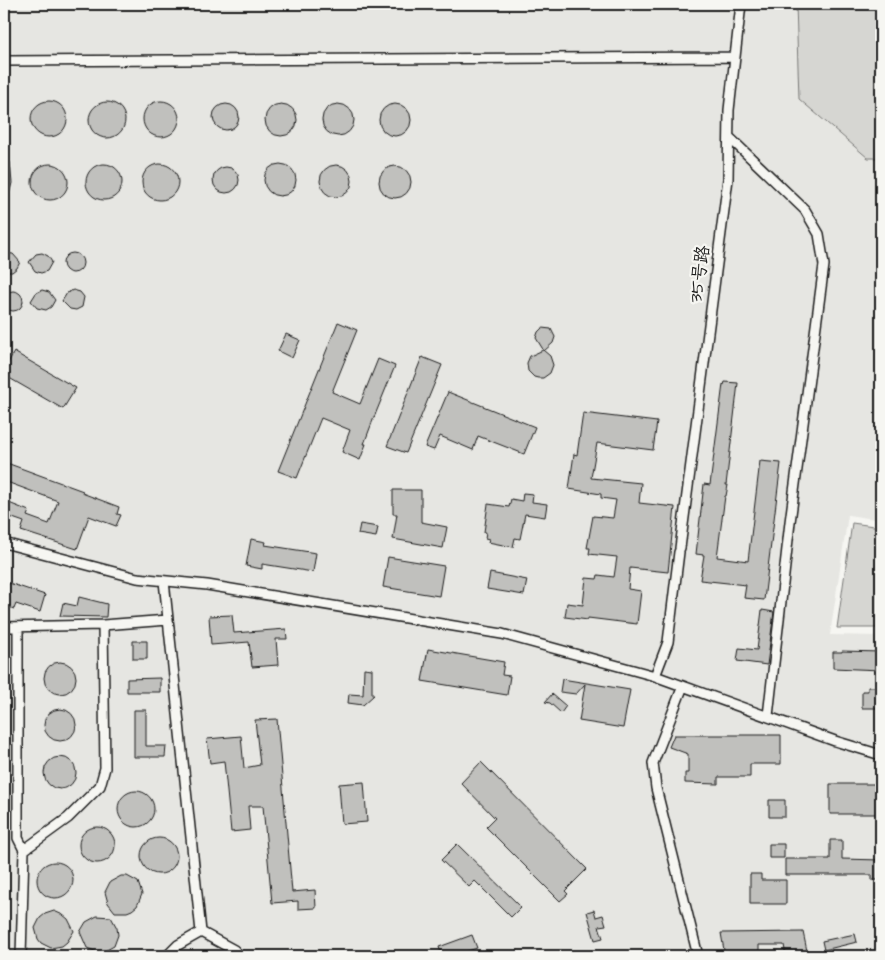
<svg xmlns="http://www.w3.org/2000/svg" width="885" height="960" font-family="'Architects Daughter','LXGW WenKai TC',sans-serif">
<rect width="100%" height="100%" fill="#f6f6f2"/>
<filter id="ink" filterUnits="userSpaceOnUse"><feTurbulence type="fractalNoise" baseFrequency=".02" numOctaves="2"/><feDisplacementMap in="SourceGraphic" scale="10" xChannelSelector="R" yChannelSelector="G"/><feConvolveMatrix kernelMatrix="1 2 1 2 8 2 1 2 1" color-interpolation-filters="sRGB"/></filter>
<g filter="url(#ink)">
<!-- built -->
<path fill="#e6e6e2" d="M4,4H808L881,149V520L848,515L830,635L881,636V956H4Z"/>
<!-- green -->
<path fill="#d6d6d2" stroke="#797977" d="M796,4H881V158H868L799,99Z
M852,523L881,527V628H837Z"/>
<!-- building -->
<path fill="#c0c0bd" stroke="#1c1c1c" d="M143 119a18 18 0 1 1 36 0a18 18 0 1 1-36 0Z
M31 119a18 18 0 1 1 36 0a18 18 0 1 1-36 0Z
M89 120a18 18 0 1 1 36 0a18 18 0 1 1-36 0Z
M213 117a13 13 0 1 1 26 0a13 13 0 1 1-26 0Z
M265 120a16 16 0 1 1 32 0a16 16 0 1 1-32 0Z
M322 120a16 16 0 1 1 32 0a16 16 0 1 1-32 0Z
M379 120a16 16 0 1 1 32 0a16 16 0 1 1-32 0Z
M4,162H10L12,183L7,202H4Z
M142 182a18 18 0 1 1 36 0a18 18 0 1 1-36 0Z
M32 182a18 18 0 1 1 36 0a18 18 0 1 1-36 0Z
M86 182a18 18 0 1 1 36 0a18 18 0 1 1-36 0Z
M264 180a16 16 0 1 1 32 0a16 16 0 1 1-32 0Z
M320 181a16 16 0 1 1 32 0a16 16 0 1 1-32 0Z
M379 182a16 16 0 1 1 32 0a16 16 0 1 1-32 0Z
M213 180a13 13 0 1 1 26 0a13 13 0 1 1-26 0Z
M63 263a10 10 0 1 1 20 0a10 10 0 1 1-20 0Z
M4,253L13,254L20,262L17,268L12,272H4Z
M42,253L48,256L52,262L47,271L41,273L35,271L29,262L36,254Z
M42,290L49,292L55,300L51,307L46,310L37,308L31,301L36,293Z
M73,290L80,292L84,297L82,307L76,310L70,309L62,301L67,293Z
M3 301a10 10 0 1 1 20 0a10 10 0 1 1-20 0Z
M338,322L357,330L332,392L360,404L378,359L395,366L373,420L364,444H366L360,460L342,452L350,430L321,418L297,478L278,471Z
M542,328L551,329L555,337L553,343L544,351L536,338L538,332Z
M286,334L300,340L292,358L278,351Z
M543,350L550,356L553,365L550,373L543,378H538L534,377L528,371L527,363L530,356Z
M14,352L76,388L63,409L4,375V370Z
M422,357L442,365L406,453L387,446Z
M725,382L738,383L726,485H728L726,496H725L717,557L748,561L760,461L781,463L764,600L744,598L746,585L700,580L704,555L696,554L704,484L710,485L723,384L724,385Z
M448,392L535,427L524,454L478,436L473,450L440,436L434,450L425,447Z
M583,413L657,422L653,450L597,443L591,478L641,483L639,503L675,507L668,572L630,568L628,589L641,591L637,624L588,618V620L565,617L567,603L583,605L586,578L597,579L598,575L614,577L617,557L589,554L590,548H587L593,516L613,518L616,500L601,498V494L569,489L574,454L577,455Z
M4,462L83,491L82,493L119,507L117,514L121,515L116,526L89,516L77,549L21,531L24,522L4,515V501L29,511L27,516L49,524L58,501L4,481Z
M393,490H421V522L447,527L443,548L393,539L397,514H393Z
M523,493L533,494L532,502L547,504L545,517L525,514L520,539L515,538L513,547L488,542L489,539L485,538L486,532H484L488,504L509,507L511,499L522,501Z
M360,524L378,527L376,537L358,534Z
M251,539L266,542L265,545L316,553L313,572L262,564V569L246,566Z
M388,557L444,566L439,596L383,587Z
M490,573L527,580L524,595L487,589Z
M6,582L45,595L40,612L16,604L14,609L4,605V592Z
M79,597L107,604L106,617L60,616L63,603L77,606Z
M762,610L774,612L767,665L737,661L739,648L757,650Z
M232,615L234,633L286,629L287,639H276L278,665L252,667L249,642L211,645L209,616Z
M133,641H147V659H133Z
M428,649L504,662L502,675L510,676L507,695L422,681Z
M842,651L881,652V670L833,668V652H842Z
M44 678a16 16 0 1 1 32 0a16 16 0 1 1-32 0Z
M364,668L372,669V695H374L363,705L348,703L349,694L363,695Z
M160,678V692H127V679Z
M562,679L630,690L623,728L579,721L585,684L576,694L560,692Z
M868,687H881V708H862V691H868Z
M552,694L566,706L561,713L550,703L545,702Z
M44 725a16 16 0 1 1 32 0a16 16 0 1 1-32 0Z
M134,710H146V746H166L165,757H134Z
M277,719L292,892L315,890L316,908L298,909V901L272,903L263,806H248L250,830L231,832L224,761L210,763L207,739L241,736L244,768L260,765L255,720Z
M674,735H781V764H750V777H718V784L685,783V773H688V754L669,747Z
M44 773a16 16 0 1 1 32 0a16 16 0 1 1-32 0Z
M481,762L587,869L565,891L568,894L560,901L486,827L495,818L461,783Z
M364,782L367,822L342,824L339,784Z
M830,784H881V814H830Z
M118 809a18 18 0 1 1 36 0a18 18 0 1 1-36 0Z
M769,800H785V817H769Z
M79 845a18 18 0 1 1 36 0a18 18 0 1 1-36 0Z
M141 856a18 18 0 1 1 36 0a18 18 0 1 1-36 0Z
M830,840H842V859L881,860V880H872V875H785V859H830Z
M457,844L521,907L511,917L475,881L469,887L441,860Z
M769,844H784V858H769Z
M37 880a18 18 0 1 1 36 0a18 18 0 1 1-36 0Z
M750,874H761V880H786V904H750Z
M121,876H127L138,882L142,894L137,906L132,910L127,912H115L108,903L105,892L110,882Z
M594,910L596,917L603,915L606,925L599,926L603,938L595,940L587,912Z
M54,911L63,915L68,919L74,931L67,942L62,946L51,948L41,943L38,939L35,928L40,918L45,914Z
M97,916L111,917L117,928L118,935L114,946L103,952H97L87,948L80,932L86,922Z
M803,932L807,951L786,956L784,945H759V953L743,956H725L721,933Z
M855,934L857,942L824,950L822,941Z
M472,935L477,948L453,956H442L439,947Z"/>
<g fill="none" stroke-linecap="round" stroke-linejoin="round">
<!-- minor casing -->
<g stroke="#1c1c1c" stroke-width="12">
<path id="minor" d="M4,61L735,57
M729,137L805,210L819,234L824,265L790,522L768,716
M4,543L137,578L207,585L502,634L655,676L835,741L881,755
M680,548L728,179L729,110L741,4
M164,581L201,932
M4,627L103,625L168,620
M18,627V838L24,850L21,956
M655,676L668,642L679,552
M683,686L653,763L656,788L698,956
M24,850L68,818L100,786L105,768L103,625
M167,956L178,945L201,932L234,950L240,956"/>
</g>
<!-- minor -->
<use href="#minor" stroke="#f6f6f2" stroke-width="9"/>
</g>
</g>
<g text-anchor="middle" stroke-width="4.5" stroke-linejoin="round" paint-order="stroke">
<!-- street labels -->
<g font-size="18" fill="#1c1c1c" stroke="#f6f6f2">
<text transform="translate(699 274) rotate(-82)" y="6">35号路</text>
</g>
</g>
<!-- margin -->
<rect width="885" height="960" fill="none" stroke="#f6f6f2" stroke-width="20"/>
<rect x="10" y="10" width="865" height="940" fill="none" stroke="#1c1c1c" stroke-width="2" filter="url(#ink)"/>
</svg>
